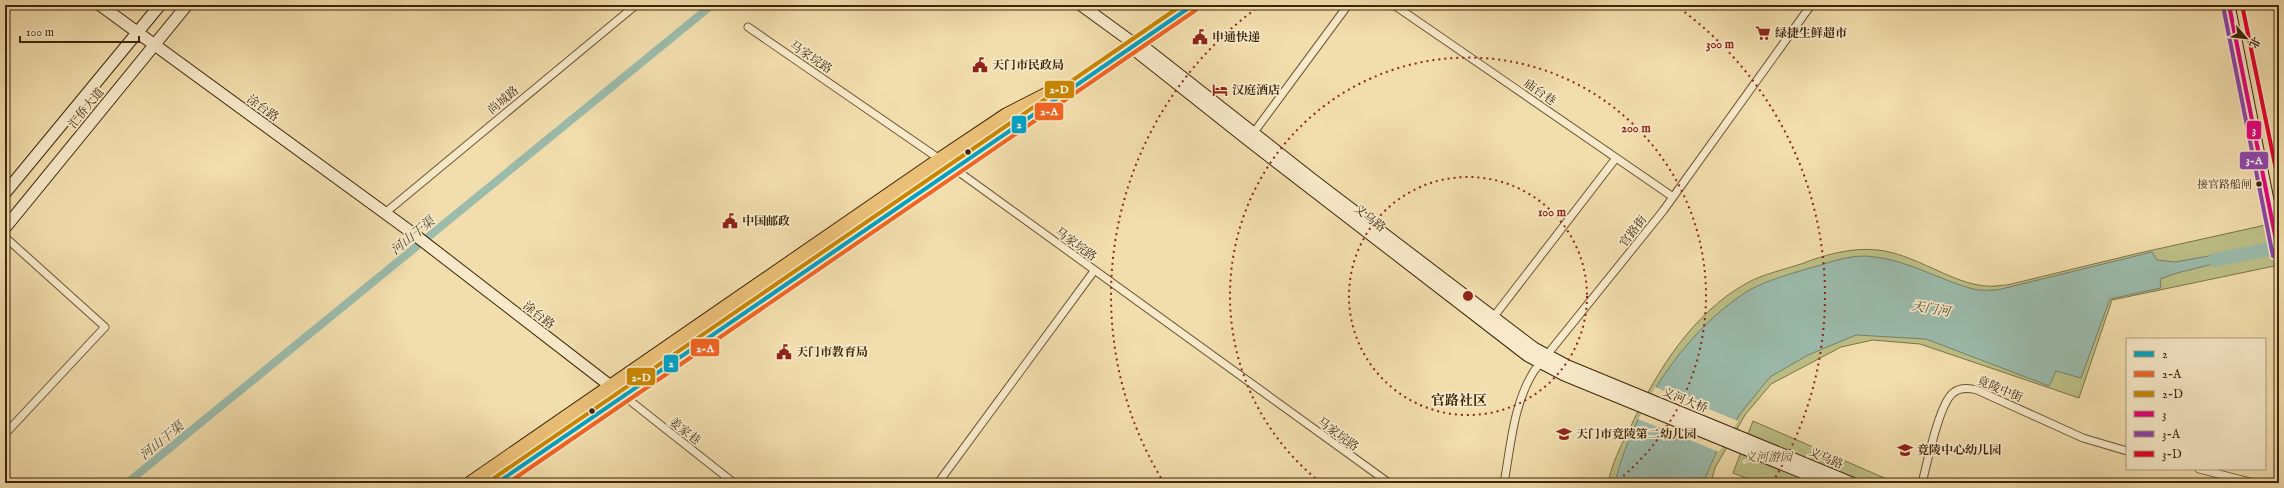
<svg xmlns="http://www.w3.org/2000/svg" width="2284" height="488" font-family="'IM FELL English','Noto Serif SC',serif">
<rect width="100%" height="100%" fill="#f2ddac"/>
<filter id="stains"><feTurbulence type="fractalNoise" baseFrequency=".005" numOctaves="4"/><feColorMatrix values="0 0 0 0 .2 0 0 0 0 .09 0 0 0 0 .02 0 0 0 .5 -.17"/></filter>
<radialGradient id="worn" r=".72"><stop offset=".6" stop-color="#630" stop-opacity="0"/><stop offset="1" stop-color="#630" stop-opacity=".3"/></radialGradient>
<!-- green -->
<path fill="#bdc087" stroke="#7e7348" d="M2279,222V265L2112,300L2079,398L1920,344L1873,340L1841,347L1771,384L1745,415L1715,468L1711,483H1608C1612,464 1620,447 1629,430C1655,374 1691,314 1747,283C1763,274 1783,270 1801,264C1824,255 1852,247 1878,250C1915,254 1953,284 1986,286C1993,287 2001,285 2007,285L2135,254Z
M1753,421L1896,483H1759L1733,473Z"/>
<!-- water -->
<path fill="#9bbbac" stroke="#767f6a" d="M2152,252L2157,260L2175,262L2232,252L2233,259L2177,273L2160,279L2161,288L2110,299L2081,378L2056,371L2049,386L1926,339L1856,335L1808,355L1770,377L1740,414L1716,453L1703,483H1615C1631,413 1683,334 1743,294C1763,281 1787,275 1810,268C1832,262 1853,253 1875,257C1909,261 1940,280 1973,289C1980,291 1989,290 1997,290Z"/>
<!-- pier -->
<path fill="#f2ddac" d="M1655,387L1738,421L1719,452L1638,419Z"/>
<g fill="none" stroke-linecap="round" stroke-linejoin="round">
<!-- canal -->
<path stroke="#9bbbac" stroke-width="8" d="M127,483L712,5"/>
<!-- river -->
<path stroke="#9bbbac" stroke-width="14" d="M2215,260L2279,247"/>
<!-- street casing -->
<g stroke="#6b5431" stroke-width="9">
<path id="street" d="M1394,5L1673,197
M748,27L941,160
M1252,135L1348,5
M952,167L1389,483
M2277,201H2279
M385,213L636,5
M5,237L105,327L5,434
M1492,319L1616,158
M624,396L734,483
M2199,469L2254,483
M938,483L1094,271
M1504,483C1511,445 1513,405 1534,371L1663,211L1811,5
M1922,483C1927,464 1939,404 1953,393C1960,387 1969,388 1977,390L2083,438L2127,451"/>
</g>
<!-- secondary casing -->
<g stroke="#3e2608" stroke-width="13">
<path id="secondary" d="M100,5L411,232L617,391
M1081,5L1129,40L1139,43L1312,179L1534,348L1568,366L1852,483
M2229,5L2279,255
M1129,40L1132,48L1248,140L1528,356L1564,375L1828,483
M5,193L160,5
M5,228L187,5"/>
</g>
<!-- highway casing -->
<g stroke="#3e2608" stroke-width="16">
<path id="highway" d="M471,483L941,159L1007,115L1048,94
M482,483L503,468
M497,483L953,168L1193,5"/>
</g>
<!-- street -->
<use href="#street" stroke="#f7e9c9" stroke-width="7"/>
<!-- secondary -->
<use href="#secondary" stroke="#f7e9c9" stroke-width="11"/>
<!-- highway -->
<use href="#highway" stroke="#e9be76" stroke-width="14"/>
<!-- bus-1 casing -->
<g stroke="#f7e9c9" stroke-width="7">
<path id="bus-1" d="M497,483L1193,5"/>
</g>
<!-- bus-2 casing -->
<g stroke="#f7e9c9" stroke-width="7">
<path id="bus-2" d="M508,483L1196,10"/>
</g>
<!-- bus-3 casing -->
<g stroke="#f7e9c9" stroke-width="7">
<path id="bus-3" d="M494,478L1182,5"/>
</g>
<!-- bus-4 casing -->
<g stroke="#f7e9c9" stroke-width="7">
<path id="bus-4" d="M2229,5L2279,255"/>
</g>
<!-- bus-5 casing -->
<g stroke="#f7e9c9" stroke-width="7">
<path id="bus-5" d="M2223,6L2273,256"/>
</g>
<!-- bus-6 casing -->
<g stroke="#f7e9c9" stroke-width="7">
<path id="bus-6" d="M2242,5L2279,184"/>
</g>
<!-- bus-1 -->
<use href="#bus-1" stroke="#03a2c4" stroke-width="4"/>
<!-- bus-2 -->
<use href="#bus-2" stroke="#f26522" stroke-width="4"/>
<!-- bus-3 -->
<use href="#bus-3" stroke="#c98602" stroke-width="4"/>
<!-- bus-4 -->
<use href="#bus-4" stroke="#e5007d" stroke-width="4"/>
<!-- bus-5 -->
<use href="#bus-5" stroke="#8e44ad" stroke-width="4"/>
<!-- bus-6 -->
<use href="#bus-6" stroke="#e4002b" stroke-width="4"/>
</g>
<!-- distance rings -->
<g fill="none" stroke="#8f2418" stroke-width="2" stroke-dasharray="2 4">
<circle cx="1468" cy="296" r="119"/>
<path d="M1320 482A238 238 0 1 1 1616 482"/>
<path d="M1164 483A357 357 0 0 1 1261 5M1675 5A357 357 0 0 1 1772 483"/>
</g>
<!-- icons -->
<defs>
<g id="supermarket-bare" transform="scale(1.2)"><path d="M-6-5.5h2.5l.6 2H6L4.5 2H-2.5L-4.4-4H-6ZM-1.5 3.2a1.3 1.3 0 1 0 .1 0ZM3 3.2a1.3 1.3 0 1 0 .1 0Z" fill="#8f2418" stroke="#f7e9c9" stroke-width="2.5" paint-order="stroke"/></g>
<g id="civic-bare" transform="scale(1.2)"><path d="M-.6-6.5H3V-4.5H.6V-3L4-1V1h2V6H-6V1h2V-1L-.6-3ZM-1.2 2.5V6h2.4V2.5Z" fill="#8f2418" stroke="#f7e9c9" stroke-width="2.5" paint-order="stroke"/></g>
<g id="hotel-bare" transform="scale(1.2)"><path d="M-6-4.5h1.5V1H6V5H4.5V3h-9V5H-6ZM-4 0a1.8 1.8 0 1 1 3.6 0ZM.5 0V-2.5h3Q6-2.5 6 0Z" fill="#8f2418" stroke="#f7e9c9" stroke-width="2.5" paint-order="stroke"/></g>
<g id="school-bare" transform="scale(1.2)"><path d="M0-5L7-2L0 1L-7-2ZM-4 1L0 2.5L4 1V4Q0 6-4 4Z" fill="#8f2418" stroke="#f7e9c9" stroke-width="2.5" paint-order="stroke"/></g>
</defs>
<g fill-rule="evenodd">
<use href="#supermarket-bare" x="1763" y="33"/>
<use href="#civic-bare" x="1200" y="37"/>
<use href="#civic-bare" x="980" y="65"/>
<use href="#hotel-bare" x="1220" y="90"/>
<use href="#civic-bare" x="730" y="221"/>
<use href="#civic-bare" x="784" y="352"/>
<use href="#school-bare" x="1564" y="434"/>
<use href="#school-bare" x="1905" y="450"/>
</g>
<!-- markers -->
<g fill="#3e2608" stroke="#f7e9c9" stroke-width="1.5">
<circle cx="968" cy="152" r="3.5"/>
<circle cx="2259" cy="184" r="3.5"/>
<circle cx="592" cy="411" r="3.5"/>
</g>
<g text-anchor="middle" stroke-width="3.5" stroke-linejoin="round" paint-order="stroke">
<!-- bus labels -->
<g font-size="11" fill="#3e2608" stroke="#f7e9c9" text-anchor="end">
<text x="2252" y="188">接官路船闸</text>
</g>
<!-- poi labels -->
<g font-size="12" font-weight="bold" fill="#3e2608" stroke="#f7e9c9" text-anchor="start">
<text x="1775" y="37">绿捷生鲜超市</text>
<text x="1212" y="41">申通快递</text>
<text x="992" y="69">天门市民政局</text>
<text x="1232" y="94">汉庭酒店</text>
<text x="742" y="225">中国邮政</text>
<text x="796" y="356">天门市教育局</text>
<text x="1576" y="438">天门市竟陵第二幼儿园</text>
<text x="1917" y="454">竟陵中心幼儿园</text>
</g>
<!-- street labels -->
<g font-size="12" fill="#3e2608" stroke="#f7e9c9">
<text transform="translate(811 57) rotate(34)" y="4">马家垸路</text>
<text transform="translate(1540 92) rotate(35)" y="4">庙台巷</text>
<text transform="translate(503 100) rotate(-40)" y="4">尚城路</text>
<text transform="translate(86 108) rotate(-51)" y="4">汇侨大道</text>
<text transform="translate(263 108) rotate(36)" y="4">涂台路</text>
<text transform="translate(1370 218) rotate(38)" y="4">义乌路</text>
<text transform="translate(1633 231) rotate(-52)" y="4">官路街</text>
<text transform="translate(1076 244) rotate(36)" y="4">马家垸路</text>
<text transform="translate(539 315) rotate(38)" y="4">涂台路</text>
<text transform="translate(2000 389) rotate(23)" y="4">竟陵中街</text>
<text transform="translate(1685 400) rotate(22)" y="4">义河大桥</text>
<text transform="translate(685 431) rotate(38)" y="4">姜家巷</text>
<text transform="translate(1338 434) rotate(36)" y="4">马家垸路</text>
<text transform="translate(1826 458) rotate(23)" y="4">义乌路</text>
</g>
<!-- park labels -->
<g font-size="12" font-style="italic" fill="#5e4c28" stroke="#f7e9c9">
<text x="1768" y="461">义河游园</text>
</g>
<!-- water labels -->
<g font-size="13" font-style="italic" fill="#554b31" stroke="#f7e9c9">
<text transform="translate(412 235) rotate(-39)" y="5">河山干渠</text>
<text transform="translate(1931 308) rotate(10)" y="5">天门河</text>
<text transform="translate(161 440) rotate(-39)" y="5">河山干渠</text>
</g>
<!-- quarter labels -->
<g font-size="14" font-weight="bold" fill="#3e2608" stroke="#f7e9c9">
<text x="1459" y="405">官路社区</text>
</g>
</g>
<circle cx="1468" cy="296" r="6" fill="#8f2418" stroke="#f7e9c9" stroke-width="2"/>
<g font-size="12" text-anchor="middle" font-weight="bold" fill="#8f2418" stroke="#f7e9c9" stroke-width="3.5" stroke-linejoin="round" paint-order="stroke">
<text x="1720" y="48">300 m</text>
<text x="1636" y="132">200 m</text>
<text x="1552" y="216">100 m</text>
</g>
<g stroke="#f7e9c9" stroke-width="1.5">
<rect x="1044" y="80" width="31" height="19" rx="4" fill="#c98602"/>
<rect x="1034" y="102" width="30" height="19" rx="4" fill="#f26522"/>
<rect x="1011" y="115" width="16" height="19" rx="4" fill="#03a2c4"/>
<rect x="2246" y="120" width="16" height="20" rx="4" fill="#e5007d"/>
<rect x="2239" y="151" width="30" height="19" rx="4" fill="#8e44ad"/>
<rect x="690" y="338" width="30" height="19" rx="4" fill="#f26522"/>
<rect x="663" y="354" width="16" height="19" rx="4" fill="#03a2c4"/>
<rect x="626" y="367" width="30" height="19" rx="4" fill="#c98602"/>
</g>
<g font-size="11" text-anchor="middle" font-weight="bold" fill="#fff">
<text x="1059" y="93">2-D</text>
<text x="1049" y="115">2-A</text>
<text x="1019" y="128">2</text>
<text x="2254" y="134">3</text>
<text x="2254" y="164">3-A</text>
<text x="705" y="352">2-A</text>
<text x="671" y="367">2</text>
<text x="641" y="381">2-D</text>
</g>
<!-- margin -->
<rect width="2284" height="488" fill="none" stroke="#f2ddac" stroke-width="20"/>
<rect x="6" y="6" width="2272" height="476" fill="none" stroke="#3e2608" stroke-width="2"/>
<rect x="10" y="10" width="2264" height="468" fill="none" stroke="#3e2608"/>
<!-- legend -->
<rect x="2126" y="338" width="140" height="132" fill="#f7e9c9" stroke="#ad9b7c"/>
<rect x="2134" y="351" width="20" height="6" fill="#03a2c4" stroke="#ad9b7c"/>
<text x="2162" y="358" font-size="12" fill="#3e2608">2</text>
<rect x="2134" y="371" width="20" height="6" fill="#f26522" stroke="#ad9b7c"/>
<text x="2162" y="378" font-size="12" fill="#3e2608">2-A</text>
<rect x="2134" y="391" width="20" height="6" fill="#c98602" stroke="#ad9b7c"/>
<text x="2162" y="398" font-size="12" fill="#3e2608">2-D</text>
<rect x="2134" y="411" width="20" height="6" fill="#e5007d" stroke="#ad9b7c"/>
<text x="2162" y="418" font-size="12" fill="#3e2608">3</text>
<rect x="2134" y="431" width="20" height="6" fill="#8e44ad" stroke="#ad9b7c"/>
<text x="2162" y="438" font-size="12" fill="#3e2608">3-A</text>
<rect x="2134" y="451" width="20" height="6" fill="#e4002b" stroke="#ad9b7c"/>
<text x="2162" y="458" font-size="12" fill="#3e2608">3-D</text>
<!-- north arrow -->
<g transform="translate(2246 38) rotate(118)" stroke="#f7e9c9" stroke-width="3" paint-order="stroke">
<path d="M0-3L7 15L0 10L-7 15Z" fill="#3e2608"/>
<text y="-6" font-size="11" font-weight="bold" text-anchor="middle" fill="#3e2608">北</text>
</g>
<!-- scale -->
<path d="M20 36v6h119v-6" fill="none" stroke="#3e2608" stroke-width="2"/>
<text x="26" y="36" font-size="12" fill="#3e2608" stroke="#f7e9c9" stroke-width="3" paint-order="stroke">100 m</text>
<rect width="100%" height="100%" filter="url(#stains)"/>
<rect width="100%" height="100%" fill="url(#worn)"/>
</svg>
